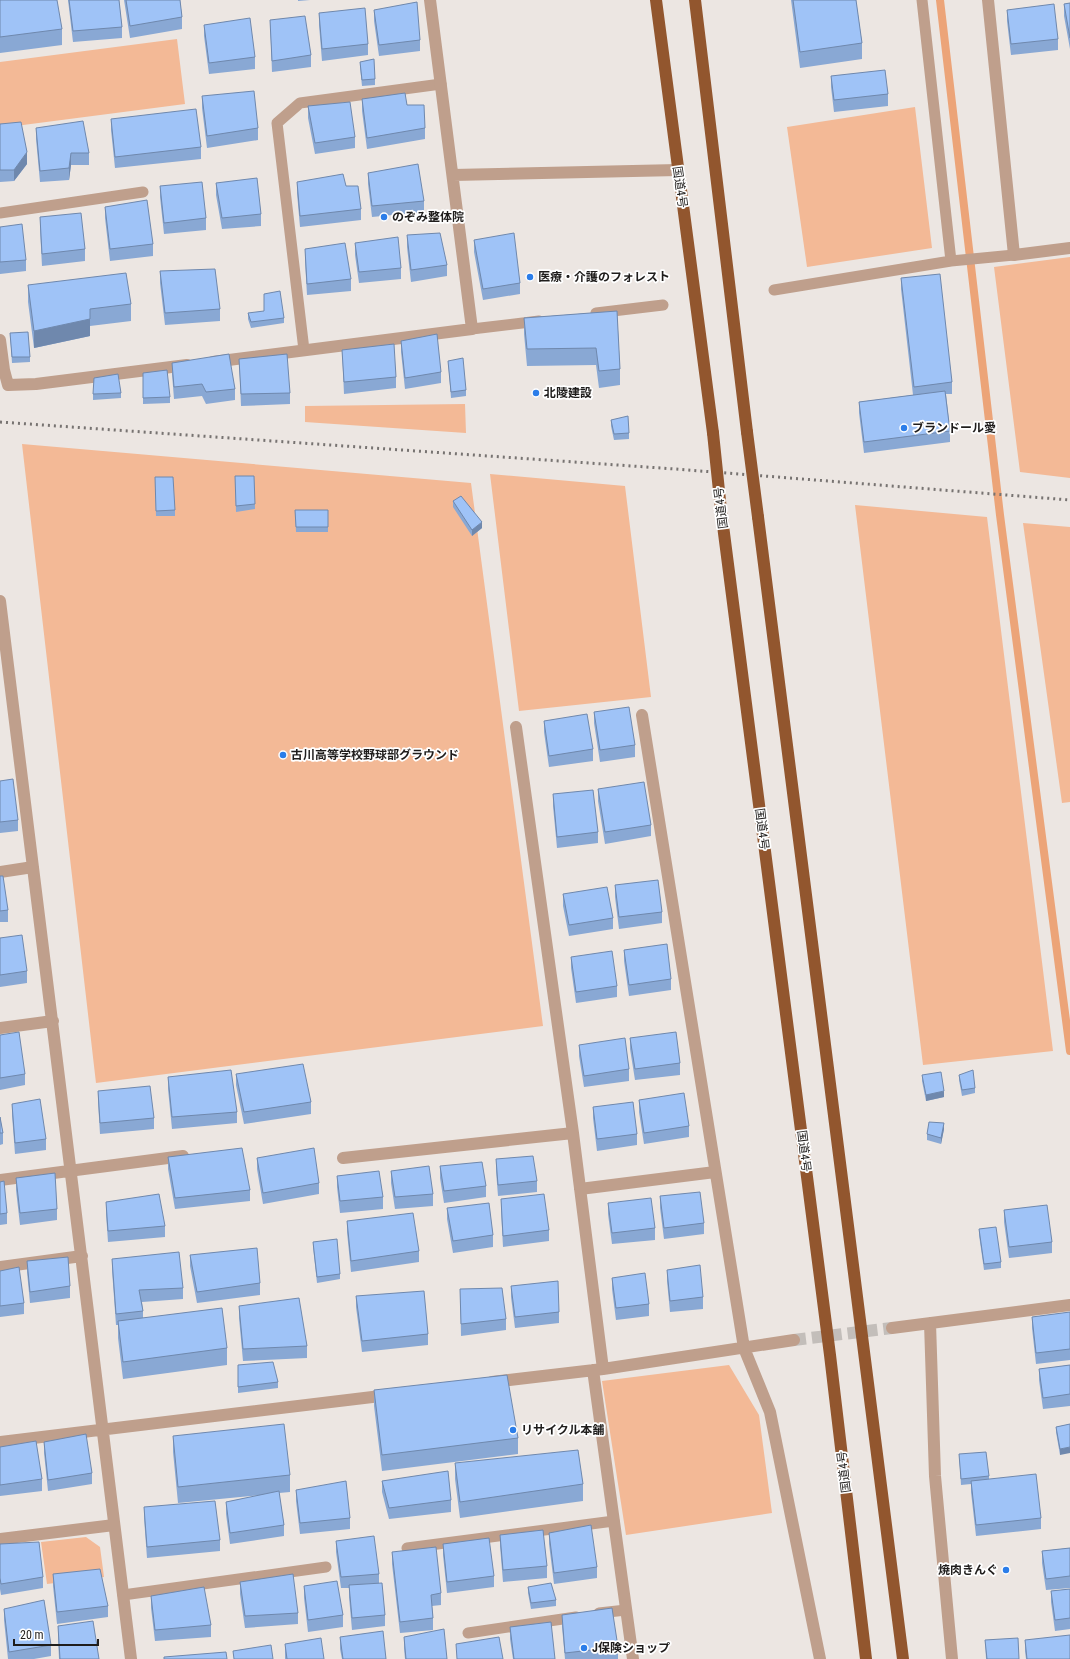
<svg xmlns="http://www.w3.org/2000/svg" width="1070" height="1659" font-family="'Roboto Condensed','Noto Sans JP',sans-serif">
<rect width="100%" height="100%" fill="#ece6e2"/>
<!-- green -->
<path fill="#f3b996" d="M177,39L185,104L0,128V62Z
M915,107L932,248L807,267L787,127Z
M1070,257V478L1020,472L994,267Z
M465,404L466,433L305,422V406Z
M22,444L471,483L543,1026L96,1083Z
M490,474L625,486L651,697L519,711Z
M855,505L987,517L1053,1051L923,1065Z
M1023,523L1070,527V802L1062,803Z
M729,1365L759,1415L772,1513L626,1535L602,1381Z
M86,1537L100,1547L104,1577L47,1584L41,1542Z"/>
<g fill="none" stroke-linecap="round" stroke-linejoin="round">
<!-- stream -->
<path stroke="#eca478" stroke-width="8" d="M940,0L1000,515L1070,1051"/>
<!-- minor-tunnel -->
<path stroke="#c3beba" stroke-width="12" stroke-dasharray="12 6" stroke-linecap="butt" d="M794,1340L892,1328"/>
<!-- service -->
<path stroke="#bf9f8c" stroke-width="11" d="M922,0L951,261
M0,213L143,192
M774,290L951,261L1014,255
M596,313L663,305
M472,329L539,321
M304,350L277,123L300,103L441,84
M407,1548L614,1521
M123,1595L326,1567
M599,1613L626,1610
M468,1633L576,1617"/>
<!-- minor -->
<path stroke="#bf9f8c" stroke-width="12" d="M988,0L1014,255L1070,248
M453,175L678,170
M0,340L4,370L8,385L36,384L187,365
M213,362L472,329L430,0
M0,601L131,1659
M642,715L744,1348L770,1412L820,1659
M516,727L573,1133L603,1369
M0,872L33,867
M0,1028L53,1021
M343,1158L573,1133
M0,1180L183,1156
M580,1189L715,1172
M0,1267L82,1256
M930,1323L935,1476L952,1659
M892,1328L1070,1305
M593,1370L633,1659
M492,1382L603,1369L794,1340
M0,1442L389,1395
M0,1539L114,1525"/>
<!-- trunk -->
<path stroke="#92562e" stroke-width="12" d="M656,0L713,433
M695,0L747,432
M721,510L830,1355L866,1659
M758,517L903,1659"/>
<!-- rail -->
<path stroke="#777371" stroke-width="3" stroke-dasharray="2 4" stroke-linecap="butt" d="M0,422L675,469L1070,500"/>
<!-- trunk-bridge -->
<path stroke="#92562e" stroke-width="12" d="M747,432L758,517
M713,433L721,510"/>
</g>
<!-- wall -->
<path fill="#89a8d4" d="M0,0L62,29V45L0,53Z
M68,0H119L122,27V38L73,42Z
M124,0H180L182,17V29L130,38Z
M298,0H310L298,1Z
M791,0H856L862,43V59L800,68Z
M1070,3V49L1064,16V4Z
M374,10L420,40V51L379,56L374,21Z
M1007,10L1058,39V50L1011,55L1007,21Z
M319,13L368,44V55L322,61L319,25Z
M270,20L311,55V67L272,72Z
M204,25L255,57V69L209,74L204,36Z
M360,62L375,79V85L362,86L360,67Z
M831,76L888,94V106L834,112L831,87Z
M202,96L258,128V140L207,148L202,108Z
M362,99L407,105L425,128V139L367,149L362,111Z
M308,106L355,137V148L315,154L308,118Z
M111,119L201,147V159L115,168L111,130Z
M0,124L27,164L14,181L0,182Z
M36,128L89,153V165H71L69,180L40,182L36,139Z
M368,173L424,201V212L372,217L368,184Z
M297,182L361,209V220L300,227L297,193Z
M216,183L261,214V226L222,229L216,195Z
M160,186L206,218V230L164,234L160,197Z
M105,207L153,244V256L110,261L105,218Z
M40,217L85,249V261L42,266L40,229Z
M0,227L26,260V271L0,274Z
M407,235L447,265V276L411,282L407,247Z
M474,240L520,283V294L483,300L474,252Z
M355,243L401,268V279L359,283L355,255Z
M305,249L351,279V291L307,295L305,261Z
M160,271L220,309V321L165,325L160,283Z
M901,278L952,382V394H946L950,431V442L864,453L859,413V402L913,395L901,289Z
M28,285L131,304V321L90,326V336L34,348L28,302Z
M617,311L620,369V385L599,388L596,365L527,366L524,334V318Z
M248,313L284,318V323L251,328L248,319Z
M10,333L30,357V362L12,363Z
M401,341L441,372V383L405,389L401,352Z
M342,350L396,377V388L344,394Z
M239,359L290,393V404L241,406Z
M448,361L466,390V396L451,398Z
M172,363L235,389V400L206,404L202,396L174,399L172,374Z
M143,373L170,397V403L143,404Z
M121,393V398L93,400V394Z
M611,420L629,433V439L614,440L611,426Z
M235,476H254L255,509L236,512Z
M155,477L175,510V516H156Z
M453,501L482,528L472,536L453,507Z
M295,510H328V532H296Z
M594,712L635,745V757L600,762L594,723Z
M544,721L593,749V761L549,767L544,732Z
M0,781L18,820V831L0,833Z
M598,789L651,825V836L605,844L598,801Z
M553,794L598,832V843L557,848L553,806Z
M0,876L8,910V922H0Z
M615,885L662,912V923L619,929L615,897Z
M563,894L613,918V929L569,936L563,906Z
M0,938L27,971V983L0,987Z
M624,950L671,979V990L629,996L624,961Z
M571,957L617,986V997L576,1003L571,968Z
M0,1035L25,1074V1085L0,1090Z
M630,1038L680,1063V1075L635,1080L630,1049Z
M579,1045L629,1069V1081L584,1087L579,1056Z
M236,1074L311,1102V1114L244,1124L236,1085Z
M922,1075L944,1097L926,1101L922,1081Z
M959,1075L975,1088V1093L962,1096L959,1080Z
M168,1077L237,1112V1123L172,1129L168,1089Z
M98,1091L154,1118V1129L100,1134L98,1102Z
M639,1100L689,1126V1137L644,1144L639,1112Z
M12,1104L46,1139V1150L15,1154L12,1115Z
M593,1107L637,1134V1145L597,1151L593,1118Z
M0,1117L3,1133V1144L0,1145Z
M944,1129L941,1144L927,1140V1134Z
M168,1157L250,1190V1201L175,1209L168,1169Z
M257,1158L319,1183V1194L263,1204L257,1169Z
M496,1159L537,1181V1192L498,1196L496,1171Z
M440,1166L486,1186V1197L444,1203L440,1178Z
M391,1171L433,1194V1206L395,1209L391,1183Z
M337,1176L383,1197V1209L340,1213L337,1187Z
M16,1178L57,1209V1220L20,1225L16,1190Z
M0,1182L7,1213V1224L0,1225Z
M660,1196L704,1223V1234L664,1239L660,1208Z
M501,1199L549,1230V1241L503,1247L501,1210Z
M106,1202L165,1226V1237L108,1242L106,1214Z
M608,1203L655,1228V1240L612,1244L608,1214Z
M447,1208L493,1235V1247L453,1253L447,1219Z
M1004,1210L1052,1242V1253L1009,1258L1004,1222Z
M347,1221L419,1251V1262L351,1272L347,1232Z
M979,1229L1001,1262V1268L984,1270L979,1235Z
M313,1242L340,1274V1279L317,1283L313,1247Z
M190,1255L260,1283V1295L197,1303L190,1266Z
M112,1259L183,1288V1299L142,1302L143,1311V1318L227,1348V1365L123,1379L118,1338V1325H116L112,1270Z
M27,1261L70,1286V1298L30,1303L27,1272Z
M667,1270L703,1297V1309L670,1312L667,1281Z
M0,1271L24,1303V1314L0,1317Z
M612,1278L649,1304V1316L616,1320L612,1289Z
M511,1286L559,1312V1323L515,1328L511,1297Z
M460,1289L506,1319V1330L461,1336Z
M356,1296L428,1334V1345L362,1352L356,1307Z
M239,1306L307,1346V1358L243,1361L239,1318Z
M1070,1312V1360L1036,1364L1032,1328V1317Z
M238,1365L278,1382V1388L238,1393Z
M1070,1365V1406L1043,1409L1039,1380V1369Z
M374,1390L518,1438V1454L382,1471L374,1406Z
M1070,1424L1060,1455L1056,1432V1427Z
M173,1436L290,1475V1492L279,1493L284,1525V1536L230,1544L226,1514V1502L262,1495L178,1503L173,1452Z
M44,1442L92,1473V1484L48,1491L44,1453Z
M0,1447L42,1479V1491L0,1496Z
M959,1454L989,1476V1479L1041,1518V1529L976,1536L971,1492V1484L961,1485Z
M455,1463L583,1484V1501L460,1518L455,1479Z
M382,1481L451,1500V1512L389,1519L382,1492Z
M296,1490L350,1518V1529L300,1534L296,1501Z
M144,1507L220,1540V1551L147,1558L144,1518Z
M549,1533L597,1567V1578L554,1584L549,1544Z
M500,1535L547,1566V1578L503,1582L500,1546Z
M336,1541L379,1574V1583L385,1615V1626L352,1630L349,1597V1588H341L336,1552Z
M0,1544L43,1577V1588L1,1595L0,1589Z
M443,1544L494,1576V1587L447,1593L443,1555Z
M1070,1548V1588L1046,1590L1042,1563V1551Z
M392,1552L441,1593V1605L432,1606L433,1618V1630L400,1633L392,1564Z
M53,1574L108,1606V1617L57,1624L53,1586Z
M240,1582L298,1613V1624L245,1628L240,1594Z
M304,1586L343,1615V1627L308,1632L304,1598Z
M528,1587L556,1600V1606L531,1609L528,1593Z
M1070,1589V1629L1055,1631L1051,1602V1591Z
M151,1596L211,1625V1637L155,1641L151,1608Z
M4,1609L51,1645V1656L34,1659H8L4,1620Z
M562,1615L618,1647V1659H565L562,1627Z
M58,1626L99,1659H59L58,1638Z
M510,1627L555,1659H513L510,1639Z
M340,1637L386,1659H342L340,1649Z
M404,1637L447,1659H405L404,1648Z
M985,1640L1019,1659H986Z
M1025,1640L1070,1659H1026L1025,1651Z
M285,1644L324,1659H285Z"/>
<!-- shaded-wall -->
<path fill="#6f88ad" d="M27,152V164L14,181V170Z
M71,153V165L69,180V168Z
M90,319V336L34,348V331Z
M482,522V528L472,536V530Z
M944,1091V1097L926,1101V1095Z
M944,1123V1129L941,1144V1138Z
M1070,1447V1453L1060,1455V1449Z"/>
<!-- building -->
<path fill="#9fc3f7" stroke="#6f88ad" d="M0,0H57L62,29L0,37Z
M69,0H119L122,27L73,31Z
M126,0H180L182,17L130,26Z
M793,0H856L862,43L800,52Z
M417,2L420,40L379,45L374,10Z
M1070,3V38L1064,4Z
M1054,4L1058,39L1011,44L1007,10Z
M365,8L368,44L322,49L319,13Z
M305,16L311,55L272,61L270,20Z
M250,18L255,57L209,63L204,25Z
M374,59L375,79L362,80L360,62Z
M885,70L888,94L834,100L831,76Z
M254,91L258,128L207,136L202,96Z
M405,93L407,105H424L425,128L367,138L362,99Z
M350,102L355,137L315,143L308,106Z
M196,109L201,147L115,157L111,119Z
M83,121L89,153H71L69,168L40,171L36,128Z
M21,122L27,152L14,170H0V124Z
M418,164L424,201L372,206L368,173Z
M343,174L346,186H358L361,209L300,216L297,182Z
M257,178L261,214L222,218L216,183Z
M202,182L206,218L164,223L160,186Z
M147,200L153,244L110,249L105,207Z
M81,213L85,249L42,254L40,217Z
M22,224L26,260L0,262V227Z
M440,233L447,265L411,270L407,235Z
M514,233L520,283L483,289L474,240Z
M398,237L401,268L359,272L355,243Z
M345,243L351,279L307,284L305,249Z
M215,269L220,309L165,313L160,271Z
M126,273L131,304L90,309V319L34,331L28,285Z
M940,274L952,382L914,387L901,278Z
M280,291L284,318L251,322L248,313L264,311V294Z
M617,311L620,369L599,371L596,348L527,349L524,318Z
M28,332L30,357H12L10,333Z
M437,334L441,372L405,378L401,341Z
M394,344L396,377L344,382L342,350Z
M229,354L235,389L206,392L202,384L174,387L172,363Z
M287,354L290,393L241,394L239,359Z
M463,358L466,390L451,392L448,361Z
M167,370L170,397L143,398V373Z
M118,374L121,393L93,394L94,378Z
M945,391L950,431L864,442L859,402Z
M628,416L629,433L614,434L611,420Z
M235,476H254L255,504L236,506Z
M155,477H173L175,510L156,511Z
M461,496L482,522L472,530L453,501Z
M295,510H328V527H296Z
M629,707L635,745L600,750L594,712Z
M587,714L593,749L549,756L544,721Z
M13,779L18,820L0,822V781Z
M644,782L651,825L605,832L598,789Z
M593,790L598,832L557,837L553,794Z
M0,876H3L8,910L0,911Z
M658,880L662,912L619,917L615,885Z
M607,887L613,918L569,925L563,894Z
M22,935L27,971L0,975V938Z
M667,944L671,979L629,985L624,950Z
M612,951L617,986L576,992L571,957Z
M19,1032L25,1074L0,1078V1035Z
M676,1032L680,1063L635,1069L630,1038Z
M625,1038L629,1069L584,1076L579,1045Z
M303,1064L311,1102L244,1112L236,1074Z
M231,1070L237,1112L172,1117L168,1077Z
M973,1070L975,1088L962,1090L959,1075Z
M941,1072L944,1091L926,1095L922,1075Z
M150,1086L154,1118L100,1123L98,1091Z
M684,1093L689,1126L644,1133L639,1100Z
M40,1099L46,1139L15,1143L12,1104Z
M633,1102L637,1134L597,1139L593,1107Z
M0,1117L3,1133H0Z
M929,1122L944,1123L941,1138L927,1134Z
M242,1148L250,1190L175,1198L168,1157Z
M314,1148L319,1183L263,1193L257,1158Z
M533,1156L537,1181L498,1185L496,1159Z
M482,1162L486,1186L444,1191L440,1166Z
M429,1166L433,1194L395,1197L391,1171Z
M379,1171L383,1197L340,1201L337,1176Z
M55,1173L57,1209L20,1213L16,1178Z
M4,1181L7,1213L0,1214V1182Z
M700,1192L704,1223L664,1228L660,1196Z
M159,1194L165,1226L108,1231L106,1202Z
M544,1194L549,1230L503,1236L501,1199Z
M651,1198L655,1228L612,1233L608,1203Z
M489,1203L493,1235L453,1241L447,1208Z
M1047,1205L1052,1242L1009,1247L1004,1210Z
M413,1213L419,1251L351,1261L347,1221Z
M996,1227L1001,1262L984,1264L979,1229Z
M337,1239L340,1274L317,1277L313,1242Z
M257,1248L260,1283L197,1292L190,1255Z
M179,1252L183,1288L139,1290L143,1311L116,1314L112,1259Z
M68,1257L70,1286L30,1292L27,1261Z
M700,1265L703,1297L670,1301L667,1270Z
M19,1267L24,1303L0,1306V1271Z
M645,1273L649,1304L616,1308L612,1278Z
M558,1281L559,1312L515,1317L511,1286Z
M502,1288L506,1319L461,1324L460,1289Z
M424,1291L428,1334L362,1341L356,1296Z
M299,1298L307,1346L243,1349L239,1306Z
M222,1308L227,1348L123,1362L118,1321Z
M1070,1312V1349L1036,1353L1032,1317Z
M273,1362L278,1382L238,1387V1365Z
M1070,1365V1394L1043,1398L1039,1369Z
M507,1375L518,1438L382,1455L374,1390Z
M284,1424L290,1475L178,1487L173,1436Z
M1070,1424V1447L1060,1449L1056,1427Z
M86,1434L92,1473L48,1480L44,1442Z
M36,1441L42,1479L0,1485V1447Z
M578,1450L583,1484L460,1502L455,1463Z
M986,1452L989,1476L961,1479L959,1454Z
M448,1471L451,1500L389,1508L382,1481Z
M1036,1474L1041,1518L976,1525L971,1481Z
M346,1481L350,1518L300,1523L296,1490Z
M279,1491L284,1525L230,1533L226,1502Z
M215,1501L220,1540L147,1547L144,1507Z
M591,1525L597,1567L554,1573L549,1533Z
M543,1530L547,1566L503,1570L500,1535Z
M374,1536L379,1574L341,1577L336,1541Z
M489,1538L494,1576L447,1582L443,1544Z
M39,1542L43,1577L1,1584L0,1578V1544Z
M436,1547L441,1593L431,1595L433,1618L400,1622L392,1552Z
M1070,1548V1576L1046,1579L1042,1551Z
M100,1569L108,1606L57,1612L53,1574Z
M293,1574L298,1613L245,1616L240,1582Z
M337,1581L343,1615L308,1620L304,1586Z
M382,1583L385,1615L352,1618L349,1585Z
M551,1583L556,1600L531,1603L528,1587Z
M204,1587L211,1625L155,1630L151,1596Z
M1070,1589V1618L1055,1620L1051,1591Z
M44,1600L51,1645L9,1652L4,1609Z
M612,1608L618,1647L565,1653L562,1615Z
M93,1621L99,1659H60L58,1626Z
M551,1622L555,1659H514L510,1627Z
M444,1629L447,1659H406L404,1637Z
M383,1631L386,1659H343L340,1637Z
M1070,1635V1659H1027L1025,1640Z
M499,1637L503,1659H457L456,1644Z
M321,1638L324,1659H287L285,1644Z
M1018,1638L1019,1659H987L985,1640Z
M271,1645L273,1659H234L233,1651Z
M226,1652L227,1659H164V1657Z"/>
<!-- markers -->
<g fill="#2b7de9" stroke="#fff" stroke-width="1.5">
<circle cx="384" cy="217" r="4"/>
<circle cx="530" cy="277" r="4"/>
<circle cx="536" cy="393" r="4"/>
<circle cx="904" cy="428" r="4"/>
<circle cx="283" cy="755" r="4"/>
<circle cx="513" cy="1430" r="4"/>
<circle cx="1006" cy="1570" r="4"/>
<circle cx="584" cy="1648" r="4"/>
</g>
<g text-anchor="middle" stroke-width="3.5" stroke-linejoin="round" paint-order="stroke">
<!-- street labels -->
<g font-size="12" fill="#1f1d1c" stroke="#fff">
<text transform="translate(680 187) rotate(82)" y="4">国道4号</text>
<text transform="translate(721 508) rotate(-97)" y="4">国道4号</text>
<text transform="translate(762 829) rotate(83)" y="4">国道4号</text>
<text transform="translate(804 1151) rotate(83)" y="4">国道4号</text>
<text transform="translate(844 1472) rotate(-97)" y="4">国道4号</text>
</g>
<!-- poi labels -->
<g font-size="12" font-weight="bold" fill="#1f1d1c" stroke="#fff" text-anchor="start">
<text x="392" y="221">のぞみ整体院</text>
<text x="538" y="281">医療・介護のフォレスト</text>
<text x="544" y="397">北陵建設</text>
<text x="912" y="432">ブランドール愛</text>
<text x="291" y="759">古川高等学校野球部グラウンド</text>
<text x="521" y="1434">リサイクル本舗</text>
<text x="998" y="1574" text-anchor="end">焼肉きんぐ</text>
<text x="592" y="1652">J保険ショップ</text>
</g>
</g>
<!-- scale -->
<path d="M14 1639v6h84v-6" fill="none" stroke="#1f1d1c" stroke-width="2"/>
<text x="20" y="1639" font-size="12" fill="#1f1d1c" stroke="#ffffff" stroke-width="3" paint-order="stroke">20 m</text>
</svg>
